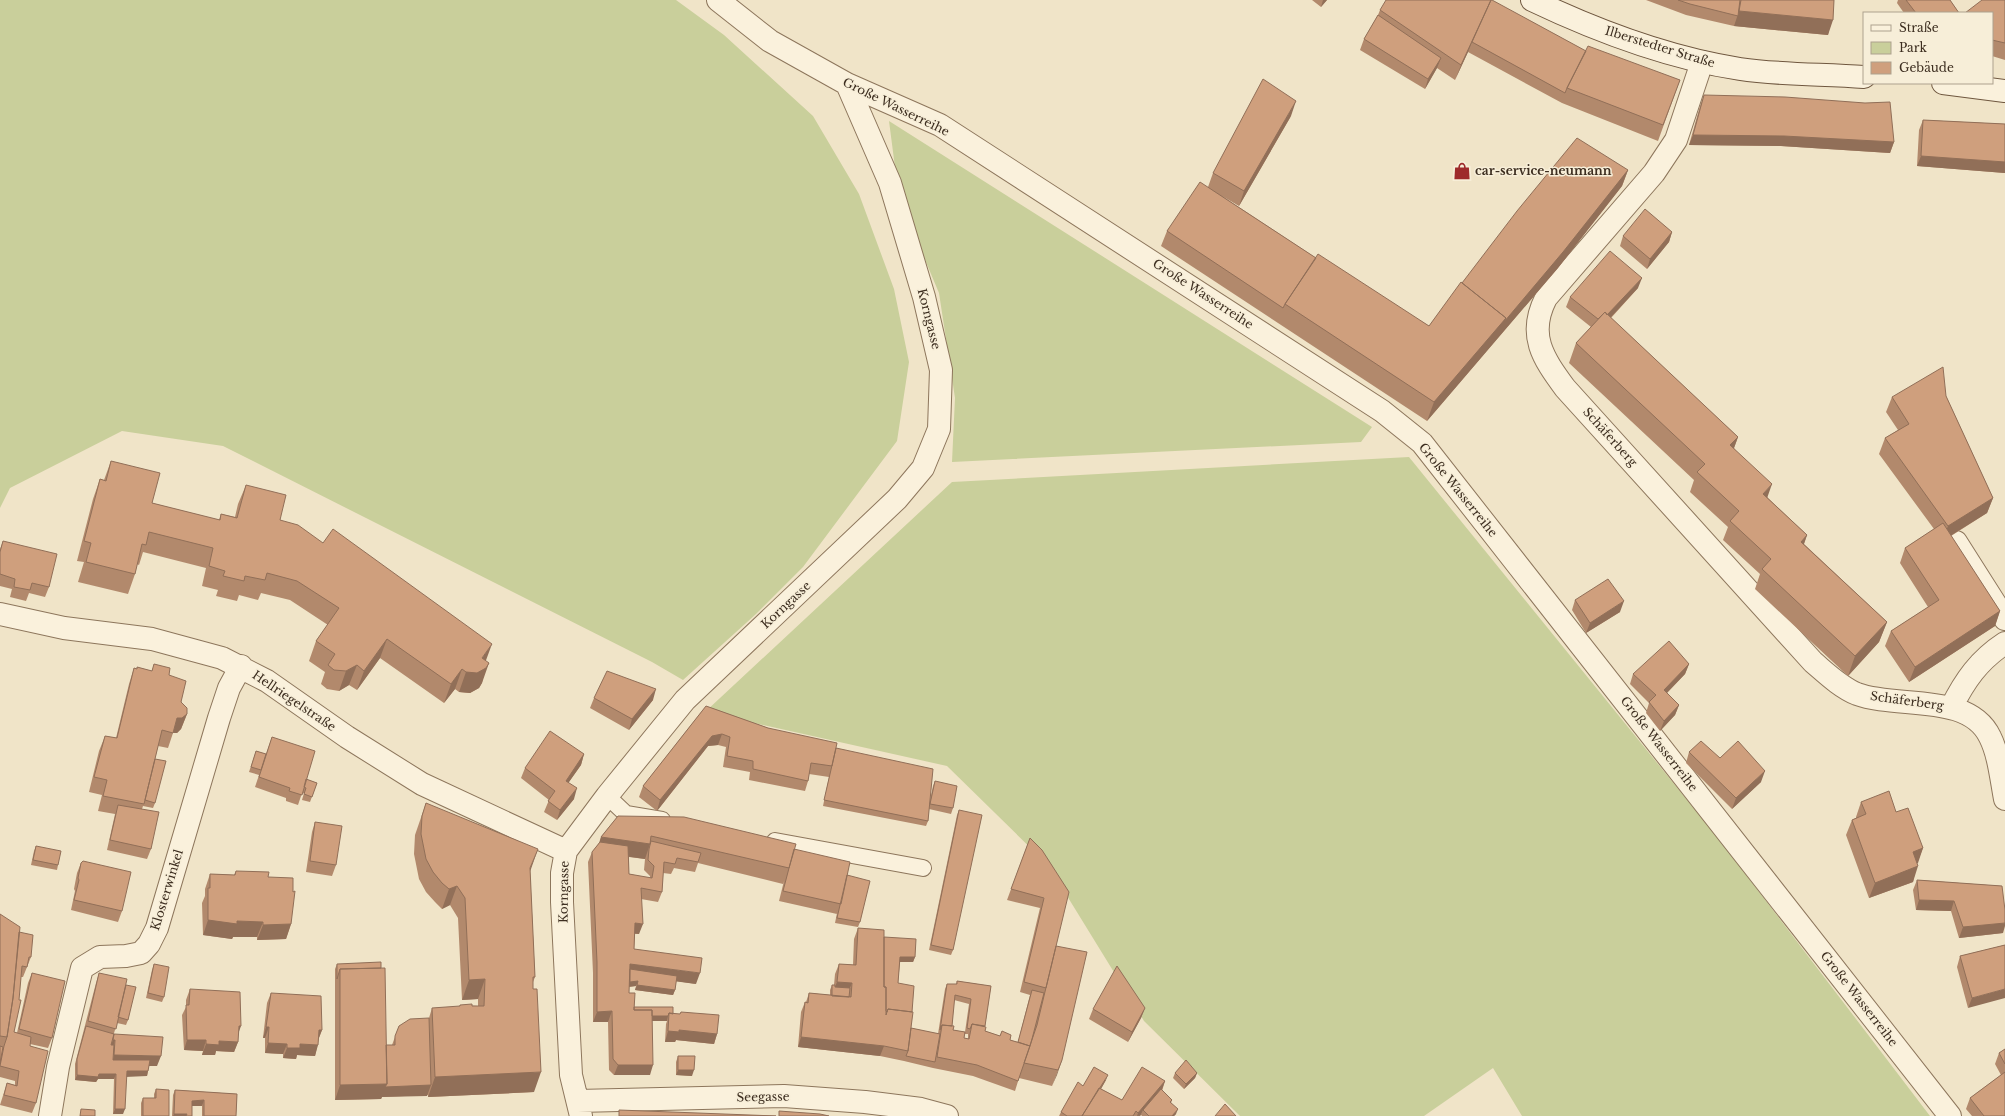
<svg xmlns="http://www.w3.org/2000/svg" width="2005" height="1116" font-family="'Libre Baskerville',serif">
<rect width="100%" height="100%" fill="#f0e4c8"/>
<!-- green -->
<path fill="#c9cf9b" d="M0,0H676L724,35L813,116L859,194L894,289L909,362L897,441L803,567L756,614L683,680L652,662L223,446L122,431L10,488L0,508Z
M889,121L1372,427L1361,442L952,462L955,398L939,293L899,198Z
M1409,457L1718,838L1930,1116H1522L1493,1068L1424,1116H1240L1144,1021L1048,865L947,766L705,712L952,482Z"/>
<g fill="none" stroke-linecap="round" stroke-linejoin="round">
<!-- lane casing -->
<g stroke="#8d765c" stroke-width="18">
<path id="lane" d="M607,796L626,814L662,820
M775,841L923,868"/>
</g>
<!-- street casing -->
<g stroke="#8d765c" stroke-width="24">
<path id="street" d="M718,0L770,41L847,84L940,125L1382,411L1422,443L1950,1116
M1702,62L1676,140L1654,173L1546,298C1527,335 1543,358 1565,388L1813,662C1826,673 1840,687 1857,694C1897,709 1969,692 1990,737C1999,755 2001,778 2005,799
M1956,542L2005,619
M0,614L64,628L152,639L222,658L267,681L347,737L422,784L566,851
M1951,708C1965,680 1979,660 2005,643
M578,1101L784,1096L865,1102L921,1109L947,1116
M50,1116L58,1067L82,968L100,957L126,956L141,953L149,944L157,928L219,718L229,688L241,666
M581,1116L571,1075L562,902V873L566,851L607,796L685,700L897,499L923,468L939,429L941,370L924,297L890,183L847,84"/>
</g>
<!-- secondary casing -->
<g stroke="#6f573f" stroke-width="24">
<path id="secondary" d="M1532,0C1597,31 1669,58 1740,69C1781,75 1823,74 1864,77
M1943,83L2005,91"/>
</g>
<!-- lane -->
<use href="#lane" stroke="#faf1dc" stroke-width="16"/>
<!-- street -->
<use href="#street" stroke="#faf1dc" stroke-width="22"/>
<!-- secondary -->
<use href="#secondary" stroke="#faf1dc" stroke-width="22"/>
</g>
<!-- wall -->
<path fill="#b2896c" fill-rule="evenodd" d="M1312,0H1327L1321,7Z
M1646,0H1834L1828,35L1734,26L1686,15Z
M1898,0H1950L1959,13H1904L1897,3Z
M2005,0V60L1992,56V13Z
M1380,10L1586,51L1680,80L1658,141L1562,103L1468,52L1455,80L1437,68L1425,89L1360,50L1364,39L1378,15Z
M1704,95L1894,142L1890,153L1781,146L1689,145L1700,106Z
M1291,116L1239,206L1222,196L1316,258L1429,326L1462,283L1628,170L1622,186L1558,268L1427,421L1161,246L1167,231L1208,187L1213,173Z
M1923,120L2005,124V173L1917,166L1919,130Z
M1672,232L1669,242L1647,269L1620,246L1623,236Z
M1638,288L1611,318L1738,437L1734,448L1768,498L1807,535L1804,544L1887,622L1879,642L1848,676L1755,589L1760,574L1723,540L1728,527L1690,492L1694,480L1569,363L1576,343L1591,327L1566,307L1570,297Z
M1946,396L1993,498L1987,513L1951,536L2000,611L1995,626L1909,682L1885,646L1891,631L1928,607L1900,563L1905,548L1934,529L1879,454L1885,438L1898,430L1886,412L1892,397Z
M111,461L152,503L219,520L221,514L235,517L238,504L246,485L280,520L486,661L482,683L479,688L470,693L459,692L455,689L444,703L380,658L357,690L349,685L339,691L327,689L321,684L325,672L309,661L316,641L328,625L290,600L261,593L258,600L239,595L237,601L216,596L218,590L202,586L206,568L143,552L139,565L137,564L135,574L128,594L78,582L84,562L77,561L93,499L100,479L104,480Z
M3,541L49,587L45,597L29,593L26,601L10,597L12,589L0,586V549Z
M1575,600L1620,612L1586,633L1572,610Z
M154,664L169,675L187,714L181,729L177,733H173L168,748L158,746L155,759V803L153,808L143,806L142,809L151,849L147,859L107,850L115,814L98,811L102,795L89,792L99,751L105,736L116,738L129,684L134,668L137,669V667L152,671Z
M1689,664L1685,674L1667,693L1679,705L1675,715L1660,731L1646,713L1649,703L1630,684L1633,674Z
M594,698L653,700L629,730L590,708Z
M706,706L768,728L836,748L930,800L933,786L935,781L953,808L951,814L929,809L928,821L926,826L823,806L829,777L809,774L808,781L805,791L749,780L750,772L723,767L726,747L718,745L708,746L657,811L639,797L643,786Z
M272,737L306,779L317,783L310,802L302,800L304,793H302L298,805L286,801V798L255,787L259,775L249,772L256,751L266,754Z
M1689,752L1720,758L1761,782L1732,809L1686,763Z
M584,754L581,765L568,783L574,799L557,820L544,812L549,800L521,778L525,768Z
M1861,802L1896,812L1923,848L1917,863L1913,882L1869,898L1846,835L1852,820L1856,818V817Z
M426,803L530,871L535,977L533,982L534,1092L428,1097V1095L382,1097L381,1099L335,1100V969L337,964L381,968L386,1045H392L399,1026L429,1018L432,1008L459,1007L460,1005L478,1006V999L462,1000L458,918L450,905L442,909L435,902L426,892L419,879L414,854L415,835Z
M959,810L953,950L951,955L929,950L957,815Z
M618,816L794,849L847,875L860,922L858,927L835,923L837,913V914L779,901L784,881L783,884L698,863L695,872L674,868L671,874L663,873L662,892L658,902L641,899L639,934H635L634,949L696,984L676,981L675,990L673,995L635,990L636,986L629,987V993L634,1007L673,1014H680L681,1012L717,1034L714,1044L676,1040L675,1042H665L666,1024L667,1021H652L650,1075H614L609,1070L608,1022H593V973L588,862L592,852L600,842L601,837ZM629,857L645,859L644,870L650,876V878L629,874Z
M315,822L336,865L332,876L306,872L312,832Z
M1030,838L1055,949L1062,1060L1052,1086L1019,1078L1015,1091L973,1076L933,1068L904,1061L880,1056L798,1047L801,1012L805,1002H806L809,993L830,995V990L832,985H834L835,974L839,964L853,965L854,939L858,928L884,937L915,957L913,962H900L898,983L912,1012L911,1028L938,1034L945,989L947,984H956L957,981L991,986L985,1026V1031L1000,1036L1002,1031L1010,1040L1018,1042L1030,995L1020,992L1040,908L1007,900ZM954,1000L969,1004L965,1032L953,1030L952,1026ZM965,1034H968V1039L964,1038Z
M36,846L58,865L57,870L31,865L34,851Z
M81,863L122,911L118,922L71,910L75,891L74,889L77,873Z
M236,871L268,877L291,924L286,939L257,940V937H233L232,939L203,935L202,903L205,896V889L210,874L234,875Z
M1917,880L2002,886L2003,933L1959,938L1951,911L1916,910L1913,890Z
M0,914L19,932L31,957L23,977H21L14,1032L17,1033L28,983L32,973L52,1038L48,1048L30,1044L36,1103L32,1113L0,1105L7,1083L15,1085V1081L0,1077Z
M2005,945L1968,1008L1957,967L1960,956Z
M154,964L164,997L162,1002L146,998L152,970Z
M99,973L126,985L128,1020L126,1025L117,1023L112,1040L114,1034L157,1066H149L147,1076H126L123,1114H113L114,1079H98L96,1082L75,1080V1064L96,983Z
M190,989L238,1034V1042L234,1052L216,1051L215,1055H202L203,1051L184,1050L182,1015L186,1007V1000Z
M271,993L322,1030L319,1038L315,1056L297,1055L296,1059L283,1058V1054L265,1053V1038H263L267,1003Z
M1145,1008L1141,1018L1128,1042L1089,1019L1093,1009Z
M2005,1049V1116H1972L1966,1109L1970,1098L2001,1075L1995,1064L1999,1053Z
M678,1056L692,1076L676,1075V1062Z
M1175,1073H1197L1195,1078L1184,1089L1173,1078Z
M1106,1080L1101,1089L1122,1100L1165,1081L1162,1091L1172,1100L1171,1103L1176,1114L1174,1116H1142L1141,1115L1140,1116H1059L1061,1112L1083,1086Z
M156,1089L169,1116H141V1103L143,1098H154V1094Z
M175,1090L237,1094L236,1116H202V1106H192V1116H172L173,1095Z"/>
<!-- shaded-wall -->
<path fill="#916f58" d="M1323,0H1327L1321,7Z
M1491,0L1472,42L1468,52L1455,80L1461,65Z
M1739,11L1833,20L1828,35L1734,26Z
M1441,58L1437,68L1425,89L1428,79Z
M1296,101L1291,116L1239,206L1244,191Z
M1693,135L1784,136L1894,142L1890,153L1781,146L1689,145Z
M1921,156L2005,162V173L1917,166Z
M1628,170L1622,186L1558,268L1427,421L1434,402Z
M1672,232L1669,242L1647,269L1650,259Z
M1642,278L1638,288L1597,332L1601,321Z
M1738,437L1731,456L1730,445Z
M1772,484L1765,504L1763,494Z
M1993,498L1987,513L1942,541L1948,526Z
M1807,535L1800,555L1801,542Z
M1624,601L1620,612L1586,633L1590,623Z
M2000,611L1995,626L1909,682L1915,667Z
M1887,622L1879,642L1848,676L1855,656Z
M387,639L380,658L357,690L364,671Z
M492,644L485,663H489L482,683L479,688L470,693L459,692L466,672L482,658Z
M1689,664L1685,674L1660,700L1664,690Z
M357,665L349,685L339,691L346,671Z
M462,669L455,689L444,703L451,684Z
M656,689L653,700L629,730L632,719Z
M1679,705L1675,715L1660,731L1664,721Z
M187,714L181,729L177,733H173L177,718Z
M722,734L718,745L708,746L657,811L660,800L712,736Z
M584,754L581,765L562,792L566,781Z
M1765,771L1761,782L1732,809L1736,798Z
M577,788L574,799L557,820L560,810Z
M601,837L650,844L645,859L596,852Z
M1923,848L1918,863L1907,867L1913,852Z
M538,849L531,869L523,888L530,868Z
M1918,866L1913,882L1869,898L1875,883Z
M457,886L450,905L442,909L449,889Z
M1919,900L1954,901L1951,911L1916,910Z
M208,920L237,921L263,922L257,937H233L232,939L203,935Z
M635,923L643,924L639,934L632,933Z
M2005,923V926L2003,933L1959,938L1963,927Z
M291,924L286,939L257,940L263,925Z
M900,957H915L913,962H898Z
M630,964L700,973L696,984L628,975Z
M485,979L478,999L462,1000L469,980Z
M638,981L636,986L626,987L628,982Z
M837,982L852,983L848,993L833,992Z
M637,985L675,990L673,995L635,990Z
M2005,989V998L1968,1008L1972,998Z
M1145,1008L1141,1018L1128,1042L1132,1032Z
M612,1011L608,1022H593L597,1012Z
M632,1016H668L667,1021H630Z
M239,1026H241L237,1037Z
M266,1027H269L265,1038H263Z
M319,1030H322L318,1040Z
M679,1030L717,1034L714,1044L676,1040L675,1042H665L668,1031Z
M801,1037L884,1046L880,1056L798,1047Z
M113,1040H115L112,1051H109Z
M187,1040H206L203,1051L184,1050Z
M219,1041L238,1042L234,1052L216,1051L215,1055H202L206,1044Z
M268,1043L287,1044L283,1054L265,1053Z
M300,1044L318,1045L315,1056L297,1055L296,1059L283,1058L287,1048Z
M114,1055L161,1056L157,1066H111Z
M1062,1060L1057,1075L1052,1086L1058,1070Z
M618,1065H653L650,1075H614Z
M678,1070H694L692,1076L676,1075Z
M127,1071H148L147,1076L125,1077Z
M541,1072L534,1092L428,1097L435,1077Z
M1197,1073L1195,1078L1184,1089L1186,1084Z
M99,1074H116L114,1079H98L96,1082L75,1080L77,1075Z
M1108,1075L1106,1080L1085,1116H1084Z
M1165,1081L1161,1092L1143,1110L1140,1116H1137L1138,1113Z
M387,1084L431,1085L427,1096L382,1097L381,1099L335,1100L340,1085Z
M204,1100L202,1106H190L192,1101Z
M115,1109H125L123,1114H113Z
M1178,1109L1176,1114L1174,1116H1172Z
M174,1114H187L186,1116H173Z"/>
<!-- building -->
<path fill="#cf9f7d" stroke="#916f58" d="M1386,0H1491L1461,65L1380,10Z
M1491,0H1492L1586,51L1567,88L1565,93L1472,42Z
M1678,0H1740L1738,16L1690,4Z
M1741,0H1834L1833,20L1739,11Z
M1906,0H1950L1959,13H1916Z
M1982,0H2005V43L1992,40V13H1965Z
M1378,15L1441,58L1428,79L1364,39Z
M1588,46L1680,80L1663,125L1567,88Z
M1263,79L1296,101L1244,191L1213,173Z
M1704,95L1785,97L1865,103L1890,102L1894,142L1784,136L1693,135Z
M1923,120L2005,124V162L1921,156Z
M1577,138L1628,170L1563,252L1504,322L1506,318L1462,283L1517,211Z
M1200,182L1316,258L1285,304L1283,308L1167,231Z
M1645,209L1672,232L1650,259L1623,236Z
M1610,251L1642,278L1607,315L1605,312L1598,319L1570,297Z
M1318,254L1429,326L1461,282L1506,318L1434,402L1285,304Z
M1605,312L1738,437L1730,445L1772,484L1763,494L1807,535L1801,542L1887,622L1855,656L1762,569L1771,559L1730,521L1739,511L1697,472L1705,464L1576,343Z
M1943,367L1946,396L1993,498L1948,526L1885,438L1909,424L1892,397Z
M111,461L160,473L152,503L220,520L221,514L237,518L246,485L286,495L280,520L298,525L323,543L333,529L492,644L482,658L489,663L486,668L477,673L466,672L462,669L451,684L387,639L364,671L357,665L346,671L334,670L328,665L335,654L316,641L339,608L297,581L267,573L265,580L245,576L244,581L223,576L225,571L209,566L213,548L149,532L146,545L142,544L135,574L86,562L91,543L84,541L100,479L106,481Z
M1943,523L2000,611L1915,667L1891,631L1939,600L1905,548Z
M3,541L57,554L49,587L32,583L30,590L14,587L15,579L0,574V552Z
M1608,579L1624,601L1590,623L1575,600Z
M1669,641L1689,664L1664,690L1679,705L1664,721L1649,702L1656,695L1633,674Z
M154,664L170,668L169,675L186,681L181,702L187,708V714L182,718H177L173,733L162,730L144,804L103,796L107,780L94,777L105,736L117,738L134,668L137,669V667L152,671Z
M607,671L656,689L632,719L594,698Z
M706,706L768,728L837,743L832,766L811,763L808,781L753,769V761L727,756L730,737L722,734L712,736L660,800L643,786Z
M550,731L584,754L566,781L577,788L560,810L548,801L555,791L525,768Z
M272,737L315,751L302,795L289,791L290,788L259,777Z
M1701,741L1720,758L1738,741L1765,771L1736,798L1689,752Z
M836,748L933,769L928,821L824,800Z
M256,751L266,754L261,770L251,767Z
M155,759L166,761L155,803L145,800Z
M306,779L317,783L312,797L304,794L306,788L304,787Z
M935,781L957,786L953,808L930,804Z
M1889,791L1896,812L1908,808L1923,848L1913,852L1918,866L1875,883L1852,820L1866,814L1861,802Z
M426,803L538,849L530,868L535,977H533V989H537L541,1072L435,1077L432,1008L460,1006V1005L472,1004V1006H484L485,979L469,980L465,898L457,886L449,889L442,883L433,872L426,859L421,834L422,816Z
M118,805L159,812L151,849L110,840Z
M959,810L982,815L953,950L931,945Z
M618,816L684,817L796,844L789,868L651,836L650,844L601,837Z
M315,822L342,826L336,865L310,861Z
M1030,838L1042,850L1069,892L1046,988L1024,982L1044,898L1011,889Z
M651,841L701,853L698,862L677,858L675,864L664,862L662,892L641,888L643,924L635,923L634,949L702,958L700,973L630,964L629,993H635L634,1010H652L653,1065H618L613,1059L612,1011L597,1012V962L592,852L600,842L628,846L629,874L652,878L654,866L648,860L649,849Z
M36,846L61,851L58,865L33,860Z
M794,849L850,862L841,904L783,891Z
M83,861L131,872L122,911L74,900L79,880L78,878L81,863Z
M236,871L269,872L268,877L293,878V892L295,891L291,924L263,925V922L237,921V924L208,920V888H210V874L235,875Z
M847,875L870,881L860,922L837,918Z
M1917,880L2002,886L2005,910V923L1963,927L1954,901L1919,900Z
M0,914L20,927L13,998L7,1037L0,1036Z
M858,928L884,930V987H886V1015L888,1009L913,1012L908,1051L884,1046L801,1037L805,1002L808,1003L809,993L851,997L852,983L837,982L839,964L856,965Z
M19,932L33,935L31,957H29L27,967L22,966L19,1000H21L14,1032L31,1037L30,1046L48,1051L36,1103L4,1095L7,1083L17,1086L19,1071L0,1066L4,1046L7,1037L13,998Z
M884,937L916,939L915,957H900L898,983L914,986L912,1012L888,1009L887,1012L886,1011V987H884Z
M2005,945V989L1972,998L1960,956Z
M1056,946L1087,952L1062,1060L1058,1070L1024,1063L1037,1025Z
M381,962V968L340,969L337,979V964Z
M154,964L169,967L164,997L148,993Z
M1117,966L1145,1008L1132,1032L1093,1009Z
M385,968L387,1084L340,1085V969Z
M630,969L677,976L675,990L637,985L638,981L630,982Z
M32,973L65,981L52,1038L19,1029Z
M99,973L127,979L116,1029L88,1021Z
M957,981L991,986L985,1026L972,1024L970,1029L967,1028L971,999L955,995L952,1026L942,1025L940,1030L947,984H957Z
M126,985L136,987L128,1020L118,1017Z
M832,985H835V987L850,988L849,997L832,996Z
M190,989L240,992L241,1026H239L238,1042L219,1041V1045L206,1044V1040H187L186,1005H189Z
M1032,990L1044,993L1032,1039L1030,1046L1018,1042Z
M271,993L321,996L322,1030H319L318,1045L300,1044V1048H287V1044L268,1043L269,1027H266Z
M634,1007H673V1014L669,1013L668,1016H652V1010H634Z
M681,1012L719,1015L717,1034L679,1030V1032L668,1031L669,1013L680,1014Z
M429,1018L431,1085L385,1087L387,1084L386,1045H395V1036L399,1026L410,1019Z
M972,1024L986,1027L985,1031L1000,1036L1002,1031L1011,1035L1010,1040L1030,1046L1018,1081L977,1065L937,1057L942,1025L954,1026L953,1030L965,1032L964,1038L969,1039Z
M86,1026L114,1034L111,1045H114L113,1060H150L148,1071H127L125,1109H115L116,1074H99L98,1077L77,1075V1059Z
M911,1028L940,1034L935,1062L906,1056L908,1051Z
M114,1034L163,1037L161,1056L114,1055L115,1040H113Z
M0,1046L3,1047L0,1063Z
M2005,1049V1064L1999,1053Z
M678,1056H695L694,1070H678Z
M1186,1060L1197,1073L1186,1084L1175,1073Z
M1094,1067L1108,1075L1082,1116H1067L1061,1112L1078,1082L1083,1086Z
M1142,1067L1165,1081L1138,1113L1136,1111L1133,1116H1082L1099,1088L1122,1100Z
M2005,1072V1116H1984L1970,1098Z
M156,1089L169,1090V1116H143V1098H156Z
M1161,1089L1172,1100L1170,1102L1178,1109L1172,1116H1149L1143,1110Z
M175,1090L237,1094L236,1116H204V1100L192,1101V1116H186L187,1114H174Z
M1225,1104L1236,1116H1215Z
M81,1109L95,1110V1116H80Z
M619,1110L776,1116H619Z
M779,1111L820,1114L829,1116H779Z"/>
<!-- icons -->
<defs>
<g id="shop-bare" transform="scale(1.38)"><path d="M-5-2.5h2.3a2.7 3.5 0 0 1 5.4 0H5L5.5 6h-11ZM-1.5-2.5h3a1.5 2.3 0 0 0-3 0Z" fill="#9e2a2b" stroke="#f7eed8" stroke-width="2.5" paint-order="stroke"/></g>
</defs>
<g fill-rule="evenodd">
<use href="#shop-bare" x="1462" y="171"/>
</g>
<g text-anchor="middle" stroke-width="3" stroke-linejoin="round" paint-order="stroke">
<!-- street labels -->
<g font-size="12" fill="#3d2e20" stroke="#f7eed8">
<text transform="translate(1660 47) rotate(17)" y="4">Ilberstedter Straße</text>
<text transform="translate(896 107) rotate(26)" y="4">Große Wasserreihe</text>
<text transform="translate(1203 294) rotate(33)" y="4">Große Wasserreihe</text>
<text transform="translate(929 319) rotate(76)" y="4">Korngasse</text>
<text transform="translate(1610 437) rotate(48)" y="4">Schäferberg</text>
<text transform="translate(1458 490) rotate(51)" y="4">Große Wasserreihe</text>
<text transform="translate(786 605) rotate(-43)" y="4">Korngasse</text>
<text transform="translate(294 701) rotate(34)" y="4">Hellriegelstraße</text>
<text transform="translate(1907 701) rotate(8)" y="4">Schäferberg</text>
<text transform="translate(1659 744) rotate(52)" y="4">Große Wasserreihe</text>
<text transform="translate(167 890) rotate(-73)" y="4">Klosterwinkel</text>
<text transform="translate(564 892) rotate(-89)" y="4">Korngasse</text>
<text transform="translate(1859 999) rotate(52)" y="4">Große Wasserreihe</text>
<text transform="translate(763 1097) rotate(-1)" y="4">Seegasse</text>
</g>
<!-- poi labels -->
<g font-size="12" font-weight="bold" fill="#3d2e20" stroke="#f7eed8" text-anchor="start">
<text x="1475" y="175">car-service-neumann</text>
</g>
</g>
<!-- legend -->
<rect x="1863" y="12" width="130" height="72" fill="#f7eed8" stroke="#ada18e"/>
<rect x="1871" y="25" width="20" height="6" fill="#faf1dc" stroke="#ada18e"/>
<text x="1899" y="32" font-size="12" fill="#3d2e20">Straße</text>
<rect x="1871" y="42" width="20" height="12" fill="#c9cf9b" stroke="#ada18e"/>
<text x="1899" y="52" font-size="12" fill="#3d2e20">Park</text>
<rect x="1871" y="62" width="20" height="12" fill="#cf9f7d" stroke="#ada18e"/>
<text x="1899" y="72" font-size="12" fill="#3d2e20">Gebäude</text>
</svg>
